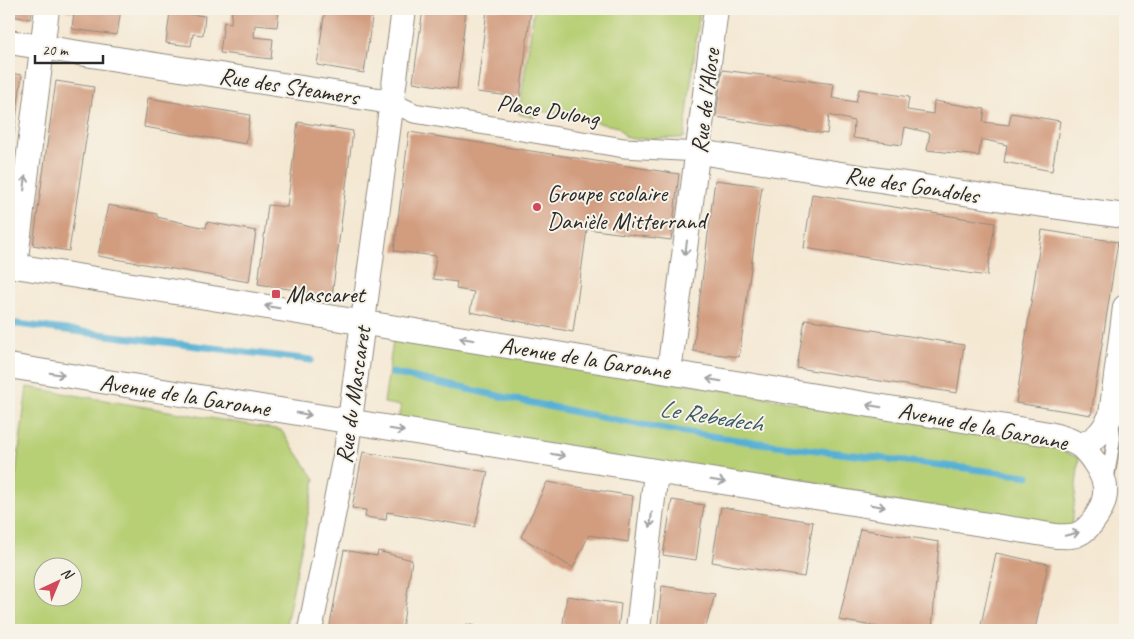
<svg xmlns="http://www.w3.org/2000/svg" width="1134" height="639" font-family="Caveat,sans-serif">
<rect width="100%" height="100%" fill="#f7f3e8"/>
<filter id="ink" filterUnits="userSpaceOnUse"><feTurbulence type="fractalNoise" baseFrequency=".02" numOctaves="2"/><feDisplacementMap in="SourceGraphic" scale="10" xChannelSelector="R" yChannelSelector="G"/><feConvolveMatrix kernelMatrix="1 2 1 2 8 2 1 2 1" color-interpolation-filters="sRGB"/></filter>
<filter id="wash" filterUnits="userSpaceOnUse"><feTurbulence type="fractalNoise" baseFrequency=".0096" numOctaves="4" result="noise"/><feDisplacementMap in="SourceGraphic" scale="20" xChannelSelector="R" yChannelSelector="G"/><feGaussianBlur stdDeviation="1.12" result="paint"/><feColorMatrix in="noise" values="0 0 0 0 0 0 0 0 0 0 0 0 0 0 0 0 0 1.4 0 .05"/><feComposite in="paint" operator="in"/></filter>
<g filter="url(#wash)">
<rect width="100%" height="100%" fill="#f4e8d3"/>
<!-- green -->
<path fill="#b7cf74" stroke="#717d50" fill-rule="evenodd" d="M534,9H700L684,138L633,139L626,137L618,127L542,111L534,118L519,114Z
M394,334L1049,445L1079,458L1072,524L1056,529L397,423L401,406L384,403Z
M27,387L281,430L315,479L285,630H9V528ZM72,566V596H42V566Z"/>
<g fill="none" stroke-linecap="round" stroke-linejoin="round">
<!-- stream -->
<path stroke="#56b0d4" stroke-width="7" d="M9,323L311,360
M392,373C473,390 555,409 637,424C766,447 898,459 1028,476"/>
</g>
<g id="blocks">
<!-- building -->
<path fill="#d29c7f" d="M9,9H32L31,19L9,16Z
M66,9H121L117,35L72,29L74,12L66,11Z
M232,9H279L277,27L255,25L254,37L273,39L271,59L220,53L224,22L231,23Z
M325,9L373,11L364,73L317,65Z
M423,9H466L457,89L413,82Z
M487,9H531L520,97L477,92Z
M170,12L205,16L203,35L193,34L191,46L166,43Z
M722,70L834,84L832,98L856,102L859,89L909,97L907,110L933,114L934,101L985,109L983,122L1009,125L1011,113L1060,121L1052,171L1004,162L1007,145L981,139L979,156L927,150L930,133L905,127L902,145L853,138L854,121L829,115L827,134L716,117Z
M9,73L22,75L10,161H9Z
M56,81L94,87L69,251L33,245Z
M148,98L250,115L246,144L144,127Z
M298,122L353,131L332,296L258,284L268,205L287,207Z
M409,132L679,174L671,240L587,229L573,332L470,312L474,292L456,289L457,282L433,279L436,256L394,251Z
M715,180L762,186L739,357L693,351Z
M812,194L995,223L987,276L804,248Z
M108,205L157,214V217L206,228L207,222L256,231L249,282L98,256Z
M1042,230L1118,242L1091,415L1016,403Z
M805,319L964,345L957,393L797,368Z
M363,452L488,472L475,527L387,512L386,520L365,517L366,510L352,508Z
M547,482L633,496L628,542L589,535L573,568L521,537Z
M672,500L704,505L696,560L663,555Z
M721,507L813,522L804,577L712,562Z
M860,529L939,542L932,630H895L839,620Z
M344,550L377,556L378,551L412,560L402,630H329Z
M996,553L1048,564L1035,630H980Z
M662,586L715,594L705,630H657Z
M567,596L621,604L618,630H562Z
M467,624L487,630H456L457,626H467Z"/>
</g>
</g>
<g filter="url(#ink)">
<use href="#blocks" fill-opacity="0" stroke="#908a7f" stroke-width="1"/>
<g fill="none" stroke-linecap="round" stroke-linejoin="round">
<!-- service casing -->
<g stroke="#908a7f" stroke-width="15">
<path id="service" d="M1107,483L1114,438L1112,418"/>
</g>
<!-- pedestrian casing -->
<g stroke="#908a7f" stroke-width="21">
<path id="pedestrian" d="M391,102L414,113L624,148L699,152"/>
</g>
<!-- minor casing -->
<g stroke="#908a7f" stroke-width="26">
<path id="minor" d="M9,42L391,102
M699,152L1022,202L1125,216
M9,265L1049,434C1059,437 1070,439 1079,445C1089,452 1104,474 1105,487C1107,504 1092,529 1076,535C1070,537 1062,536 1056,536L9,366
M15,266L47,9
M669,372L716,9
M1080,445C1096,441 1104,430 1111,415L1125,307
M310,630L346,451L404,9
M638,630L656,472"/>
</g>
<!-- service -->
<use href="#service" stroke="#fff" stroke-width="12"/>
<!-- pedestrian -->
<use href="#pedestrian" stroke="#fff" stroke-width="19"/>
<!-- minor -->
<use href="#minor" stroke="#fff" stroke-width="24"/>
</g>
<!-- one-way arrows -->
<defs><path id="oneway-shaft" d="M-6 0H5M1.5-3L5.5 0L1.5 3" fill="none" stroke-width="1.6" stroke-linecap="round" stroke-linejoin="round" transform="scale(1.25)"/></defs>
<g stroke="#a0a0a0">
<use href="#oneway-shaft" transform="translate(25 183) rotate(-83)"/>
<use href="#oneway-shaft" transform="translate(686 248) rotate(98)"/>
<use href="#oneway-shaft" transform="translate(272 307) rotate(-171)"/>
<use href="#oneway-shaft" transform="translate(467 339) rotate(-171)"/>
<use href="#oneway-shaft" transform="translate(57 374) rotate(9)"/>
<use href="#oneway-shaft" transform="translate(714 380) rotate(-171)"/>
<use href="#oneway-shaft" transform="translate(874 406) rotate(-171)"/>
<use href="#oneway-shaft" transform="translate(304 414) rotate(9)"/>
<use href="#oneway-shaft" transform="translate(397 430) rotate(9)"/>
<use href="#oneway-shaft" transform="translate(558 455) rotate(10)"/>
<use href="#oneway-shaft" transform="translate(718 481) rotate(9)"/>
<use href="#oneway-shaft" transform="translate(878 506) rotate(9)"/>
<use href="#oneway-shaft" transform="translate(651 520) rotate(96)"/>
<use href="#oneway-shaft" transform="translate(1072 534) rotate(-13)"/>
</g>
</g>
<!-- markers -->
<g fill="#d1495b" stroke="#f7f3e8" stroke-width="2">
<circle cx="537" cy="207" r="5"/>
<rect x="271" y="289" width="10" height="10" rx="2.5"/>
</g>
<g text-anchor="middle" stroke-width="4" stroke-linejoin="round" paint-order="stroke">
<!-- street labels -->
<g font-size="24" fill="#2b2b2b" stroke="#f7f3e8">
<text transform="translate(289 86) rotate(9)" y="8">Rue des Steamers</text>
<text transform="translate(705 101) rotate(-83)" y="8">Rue de l'Alose</text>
<text transform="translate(548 110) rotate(9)" y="8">Place Dulong</text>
<text transform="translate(912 185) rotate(9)" y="8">Rue des Gondoles</text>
<text transform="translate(585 358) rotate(9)" y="8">Avenue de la Garonne</text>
<text transform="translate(185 395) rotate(9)" y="8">Avenue de la Garonne</text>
<text transform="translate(353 395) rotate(-82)" y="8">Rue du Mascaret</text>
<text transform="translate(983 426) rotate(11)" y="8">Avenue de la Garonne</text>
</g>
<!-- poi labels -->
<g font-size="24" fill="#2b2b2b" stroke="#f7f3e8" text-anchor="start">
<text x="547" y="201">Groupe scolaire<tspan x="547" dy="28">Danièle Mitterrand</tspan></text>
<text x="286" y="302">Mascaret</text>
</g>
<!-- water labels -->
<g font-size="25" font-style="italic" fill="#3a5a66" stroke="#f7f3e8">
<text transform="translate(711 415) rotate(9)" y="9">Le Rebedech</text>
</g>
</g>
<!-- margin -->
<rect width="1134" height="639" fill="none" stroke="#f7f3e8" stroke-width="30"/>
<!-- north arrow -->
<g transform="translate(58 582) rotate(44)"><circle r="24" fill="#f7f3e8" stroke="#a5a39c"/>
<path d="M0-4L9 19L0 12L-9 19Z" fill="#d1495b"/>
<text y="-8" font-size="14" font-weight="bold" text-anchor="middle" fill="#2b2b2b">N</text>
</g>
<!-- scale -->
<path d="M35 55v8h68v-8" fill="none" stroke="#2b2b2b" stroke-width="2.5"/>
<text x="42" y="55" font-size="15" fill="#2b2b2b" stroke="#f7f3e8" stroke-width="4" paint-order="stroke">20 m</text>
</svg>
